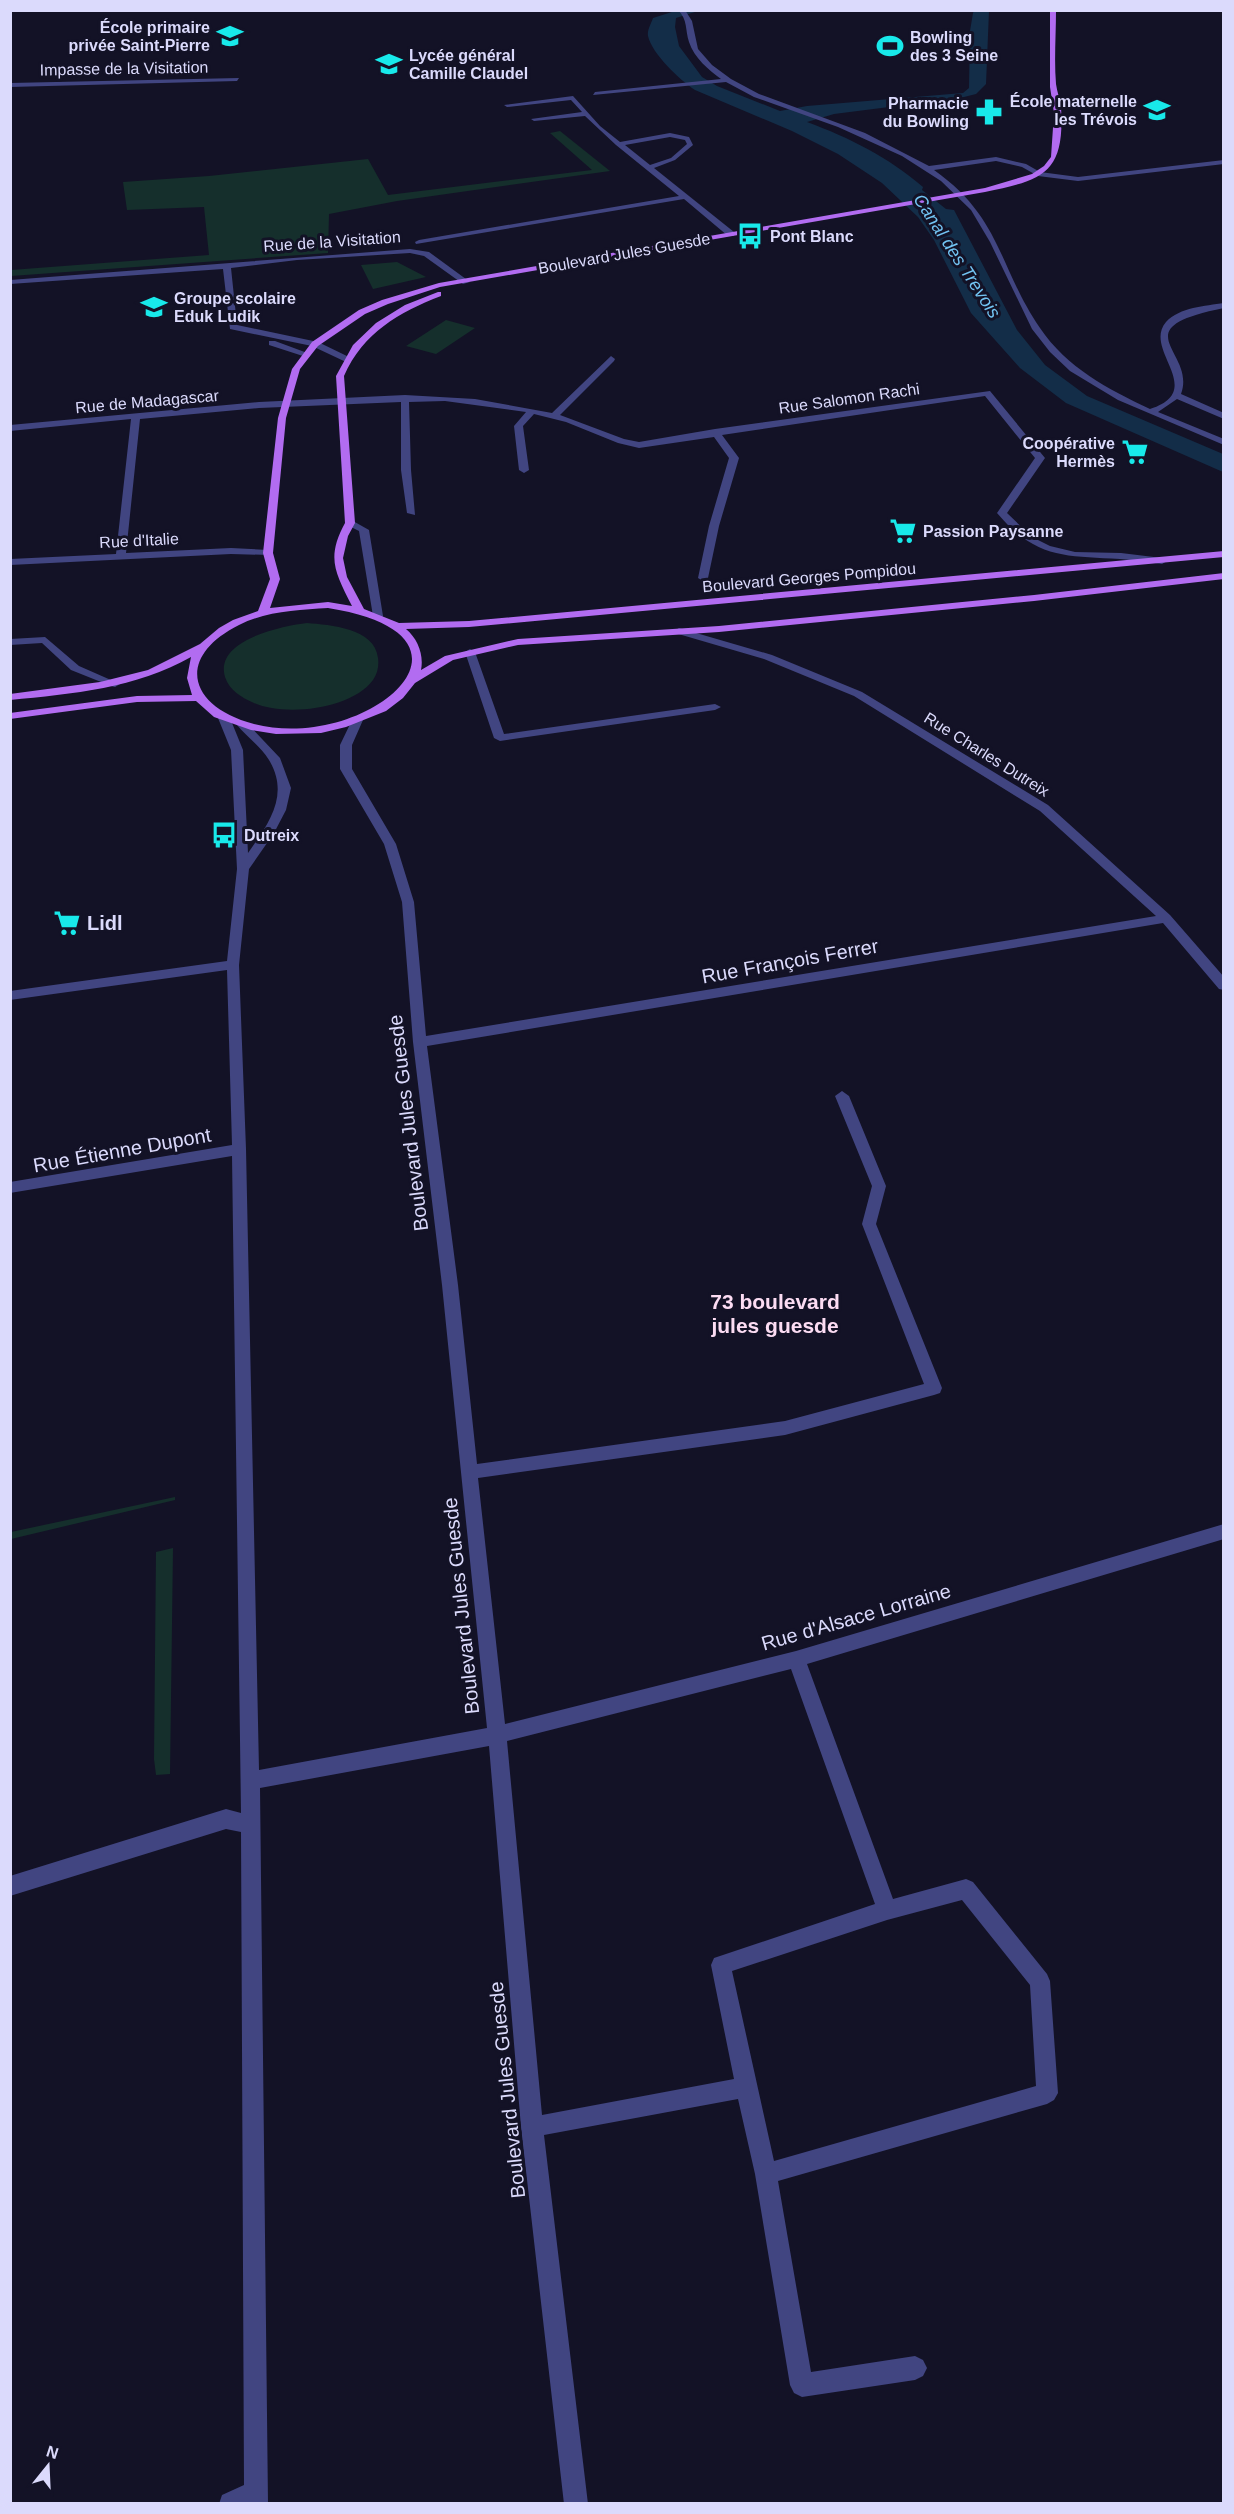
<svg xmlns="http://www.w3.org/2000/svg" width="1234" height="2514" font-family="Helvetica,sans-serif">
<rect width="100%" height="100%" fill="#131226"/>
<!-- green -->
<path fill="#152f2c" d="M560,131L610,171L397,201L329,214L328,253L11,276V270L209,255L204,207L127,210L123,182L209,176L368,159L388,195L592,170L550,133Z
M397,262L426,277L373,289L361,265Z
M446,320L475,328L436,354L406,346Z
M307,623C330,625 375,628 378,658C379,665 378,673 373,680C352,709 286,717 254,703C241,697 230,691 225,677C214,640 282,626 307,623Z
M175,1497V1500L11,1539V1532Z
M173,1548L170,1774L156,1775L154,1759L156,1552Z"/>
<!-- water -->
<path fill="#132d48" d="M675,11H698L676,18L675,27L679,46L702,77L717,86L780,111L807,106L963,93L969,88L970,31L973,13L974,11H989L986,84L976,94L960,98L834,114L807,122C850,138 888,157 923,187L922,190L946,209L954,210L1017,330L1045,365L1087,396L1223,454V472L1066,403L1020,368L971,313L934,240L918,217L882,183L838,154L792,131L695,90C680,80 652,54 648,36C647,30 651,24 653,18Z"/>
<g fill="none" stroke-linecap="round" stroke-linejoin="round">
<!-- minor -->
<path fill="#414581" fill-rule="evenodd" d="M678,10H685L692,21L698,49L712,65L731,79L759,94L865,133L929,166L996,157L1026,164L1040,172L1078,177L1224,160V164L1078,181L1038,176L1022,167L996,161L934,170C1002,218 998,267 1040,328C1067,368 1108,389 1150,409C1208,390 1142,350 1166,322C1180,307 1205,306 1224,303V308C1119,329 1197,351 1181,394L1224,413V419L1177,399L1158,412L1224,439V445L1118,400L1070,371L1050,352L1032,329L990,242L971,210L941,181L902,156L838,127L754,97L726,82L593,95L595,92L721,79C709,70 694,58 689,42C685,30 688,20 678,10Z
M239,78L237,81L10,87V83Z
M573,96L600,126L620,142L670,133L689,137L693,145L675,160L654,168L734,232V236H728L684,199L416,244L415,242L419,240L679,196L616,145L585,116L534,121L531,119L582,112L571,100L507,107L504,105ZM670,137L685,140L687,144L671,158L650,165L625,145Z
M410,249L429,252L470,282L463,284L424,256L410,253L297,260L231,268L237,325L318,342L349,357L350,359L346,362L312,346L230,329L223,269L10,284V280Z
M269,341H275L310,354L306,357L269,345Z
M611,356L615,359L614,361L560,415L624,439L639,442L715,429L990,391L1045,458L1007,513L1032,537L1050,546L1075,552L1121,553L1162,558L1167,561L1162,564C1148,562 1134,560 1120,559C1065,556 1036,559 997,513L1035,458L985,396L722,435L739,458L719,526L708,578L703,581L698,578L709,526L729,458L714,437L639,448L618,443L566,422L534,414L523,426L529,470L524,473L519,470L514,426L526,412L445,401L409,402L411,470L415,515L407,513L401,470V402L259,408L140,419L126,553L231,548L268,550L271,551V555L231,554L10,565V559L116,554L131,419L10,431V425L259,402L405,395L475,399L552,413Z
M347,521H353L369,530L383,616L382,618L373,616L359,531L347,525Z
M679,628L772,655L862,692L1048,805L1170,915L1224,977V990L1219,989L1163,923L427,1046L458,1285L477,1464L785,1421L924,1384L862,1224L872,1186L835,1096L842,1091L849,1096L886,1186L876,1224L942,1388L940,1393L934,1395L785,1435L478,1478L505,1724L796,1651L1224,1524V1539L807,1664L893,1899L966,1879L973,1882L1047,1974L1050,1981L1058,2093L1054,2100L1047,2104L778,2181L811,2372L915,2356L923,2360L927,2368L923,2376L915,2380L802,2397L794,2393L790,2385L755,2174L738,2099L544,2135L588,2504H564L521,2127L489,1746L260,1788L268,2504H219L222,2495L244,2485L241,1832L226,1829L10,1896V1876L226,1809L241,1813L232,1156L10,1193V1182L232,1145L227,970L10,1000V991L227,961L237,869L231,750L218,718L220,716H228L230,718L243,750L248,853C269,823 290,795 269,760C261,747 247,737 237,725L239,723H247L280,758L291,788L286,810L274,833L249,869L239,965L246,1149L259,1770L487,1728L442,1285L413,1042L402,902L384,844L340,769V745L353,718L357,717L363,720L352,745V769L396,844L414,902L426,1036L1156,916L1040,811L854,696L764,659L675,633L674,631ZM791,1669L875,1904L714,1958L711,1965L734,2079L542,2115L507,1741ZM962,1900L1030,1985L1036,2086L774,2161L732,1971L887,1920Z
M45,637L79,666L120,684L115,687L111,686L71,670L42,643L10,645V639Z
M470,649L475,652L504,734L715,704L721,707L715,710L500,741L494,738L465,652Z"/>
<!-- major -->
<path fill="#b26cf1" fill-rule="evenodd" d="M1050,10H1056C1056,35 1054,60 1056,84C1057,92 1060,99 1061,107C1065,173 1044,180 985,192L440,287L388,304L365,314L318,346L300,369L286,418L273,553L280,579L270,608L328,602L352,606C335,572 326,558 345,523L336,376L353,345L376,323L405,305L438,292H441V296C399,312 363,333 344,376L355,523L348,536L343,558L347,577L364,609L399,623L469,621L1224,551V557L469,627L406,629C418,639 424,655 421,670L445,656L518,639L719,626L1034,595L1224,573V579L1034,601L719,632L518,645L453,660L415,683L403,698L386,711L346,727L321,733L276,734L251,730L214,717L196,701L137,702L10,719V713L137,696L192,695L187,678L191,657C136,688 73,694 10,700V694L100,682L148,670L200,644L219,628L233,620L258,611L270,579L263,553L278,418L292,369L312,342L359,310L382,300L439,283L985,188L1032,174L1044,166L1051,157L1054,113L1050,87ZM328,608C504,636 366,753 254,724C188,707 175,657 239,625C267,611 298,610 328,608Z"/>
</g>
<!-- icons -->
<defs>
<g id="school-bare" transform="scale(2.07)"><path d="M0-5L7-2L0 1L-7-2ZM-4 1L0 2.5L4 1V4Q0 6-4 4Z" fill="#18e9ea" stroke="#131226" stroke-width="2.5" paint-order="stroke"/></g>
<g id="stadium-bare" transform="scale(2.07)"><path d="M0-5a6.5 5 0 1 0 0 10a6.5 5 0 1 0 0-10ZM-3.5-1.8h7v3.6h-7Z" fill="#18e9ea" stroke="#131226" stroke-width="2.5" paint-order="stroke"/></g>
<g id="pharmacy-bare" transform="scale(2.07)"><path d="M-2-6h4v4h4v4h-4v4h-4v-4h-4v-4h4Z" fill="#18e9ea" stroke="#131226" stroke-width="2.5" paint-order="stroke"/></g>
<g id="bus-bare" transform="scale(2.07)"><path d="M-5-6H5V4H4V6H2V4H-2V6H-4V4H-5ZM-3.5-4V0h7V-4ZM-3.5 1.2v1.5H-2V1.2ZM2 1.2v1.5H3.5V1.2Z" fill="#18e9ea" stroke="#131226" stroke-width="2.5" paint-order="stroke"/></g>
<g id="supermarket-bare" transform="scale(2.07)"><path d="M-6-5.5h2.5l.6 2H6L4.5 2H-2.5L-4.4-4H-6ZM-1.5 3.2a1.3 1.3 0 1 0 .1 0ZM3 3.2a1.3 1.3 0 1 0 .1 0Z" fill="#18e9ea" stroke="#131226" stroke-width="2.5" paint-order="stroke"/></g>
</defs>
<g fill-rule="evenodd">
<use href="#school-bare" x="230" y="36"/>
<use href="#stadium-bare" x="890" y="46"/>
<use href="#school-bare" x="389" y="64"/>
<use href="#school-bare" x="1157" y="110"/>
<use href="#pharmacy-bare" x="989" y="112"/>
<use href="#bus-bare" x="750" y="236"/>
<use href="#school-bare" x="154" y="307"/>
<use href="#supermarket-bare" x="1135" y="452"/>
<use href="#supermarket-bare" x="903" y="531"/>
<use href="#bus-bare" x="224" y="835"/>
<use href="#supermarket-bare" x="67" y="923"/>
</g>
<g text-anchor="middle" stroke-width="6" stroke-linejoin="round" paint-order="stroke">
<!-- far-poi labels -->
<g font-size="16" font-weight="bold" fill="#dbdafc" stroke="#131226" text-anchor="start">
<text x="210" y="33" text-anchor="end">École primaire<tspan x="210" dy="18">privée Saint-Pierre</tspan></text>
<text x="910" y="43">Bowling<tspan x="910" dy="18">des 3 Seine</tspan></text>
<text x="409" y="61">Lycée général<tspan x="409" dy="18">Camille Claudel</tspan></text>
<text x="1137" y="107" text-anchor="end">École maternelle<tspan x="1137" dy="18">les Trévois</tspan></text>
<text x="969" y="109" text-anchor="end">Pharmacie<tspan x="969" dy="18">du Bowling</tspan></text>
<text x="770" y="242">Pont Blanc</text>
<text x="174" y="304">Groupe scolaire<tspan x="174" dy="18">Eduk Ludik</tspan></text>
<text x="1115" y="449" text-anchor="end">Coopérative<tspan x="1115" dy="18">Hermès</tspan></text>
<text x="923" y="537">Passion Paysanne</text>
<text x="244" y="841">Dutreix</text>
</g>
<!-- far-street labels -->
<g font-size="16" fill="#dbdafc" stroke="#131226">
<text transform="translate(124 68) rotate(-1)" y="6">Impasse de la Visitation</text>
<text transform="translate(332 241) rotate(-4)" y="6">Rue de la Visitation</text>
<text transform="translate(624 253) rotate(-10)" y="6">Boulevard Jules Guesde</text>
<text transform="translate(849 398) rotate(-8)" y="6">Rue Salomon Rachi</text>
<text transform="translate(147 401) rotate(-5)" y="6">Rue de Madagascar</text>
<text transform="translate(139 540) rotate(-3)" y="6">Rue d'Italie</text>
<text transform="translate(809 577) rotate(-5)" y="6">Boulevard Georges Pompidou</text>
<text transform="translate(987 754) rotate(32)" y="6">Rue Charles Dutreix</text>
</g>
<!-- far-water labels -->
<g font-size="18" font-style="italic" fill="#72c3f2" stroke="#131226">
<text transform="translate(957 256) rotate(57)" y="6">Canal des Trevois</text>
</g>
<!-- poi labels -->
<g font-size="20" font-weight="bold" fill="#dbdafc" stroke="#131226" text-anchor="start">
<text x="87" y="930">Lidl</text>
</g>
<!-- street labels -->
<g font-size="20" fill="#dbdafc" stroke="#131226">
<text transform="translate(790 961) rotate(-10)" y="7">Rue François Ferrer</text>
<text transform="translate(408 1123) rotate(-97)" y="7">Boulevard Jules Guesde</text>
<text transform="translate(122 1150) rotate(-10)" y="7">Rue Étienne Dupont</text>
<text transform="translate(461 1606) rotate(-96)" y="7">Boulevard Jules Guesde</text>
<text transform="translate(856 1617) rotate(-16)" y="7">Rue d'Alsace Lorraine</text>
<text transform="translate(507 2090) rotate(-96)" y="7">Boulevard Jules Guesde</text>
</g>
<!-- neighbourhood labels -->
<g font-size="21" font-weight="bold" fill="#fcdcf3" stroke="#131226">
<text x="775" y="1309">73 boulevard<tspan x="775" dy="24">jules guesde</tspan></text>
</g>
</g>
<!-- border -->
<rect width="1234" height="2514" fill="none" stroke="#dbdafc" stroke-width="24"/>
<!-- north arrow -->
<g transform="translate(48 2466) rotate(18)" stroke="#131226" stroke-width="4.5" paint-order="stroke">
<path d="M0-4.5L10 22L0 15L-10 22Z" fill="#dbdafc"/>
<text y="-9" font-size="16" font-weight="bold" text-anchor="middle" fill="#dbdafc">N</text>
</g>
</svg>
